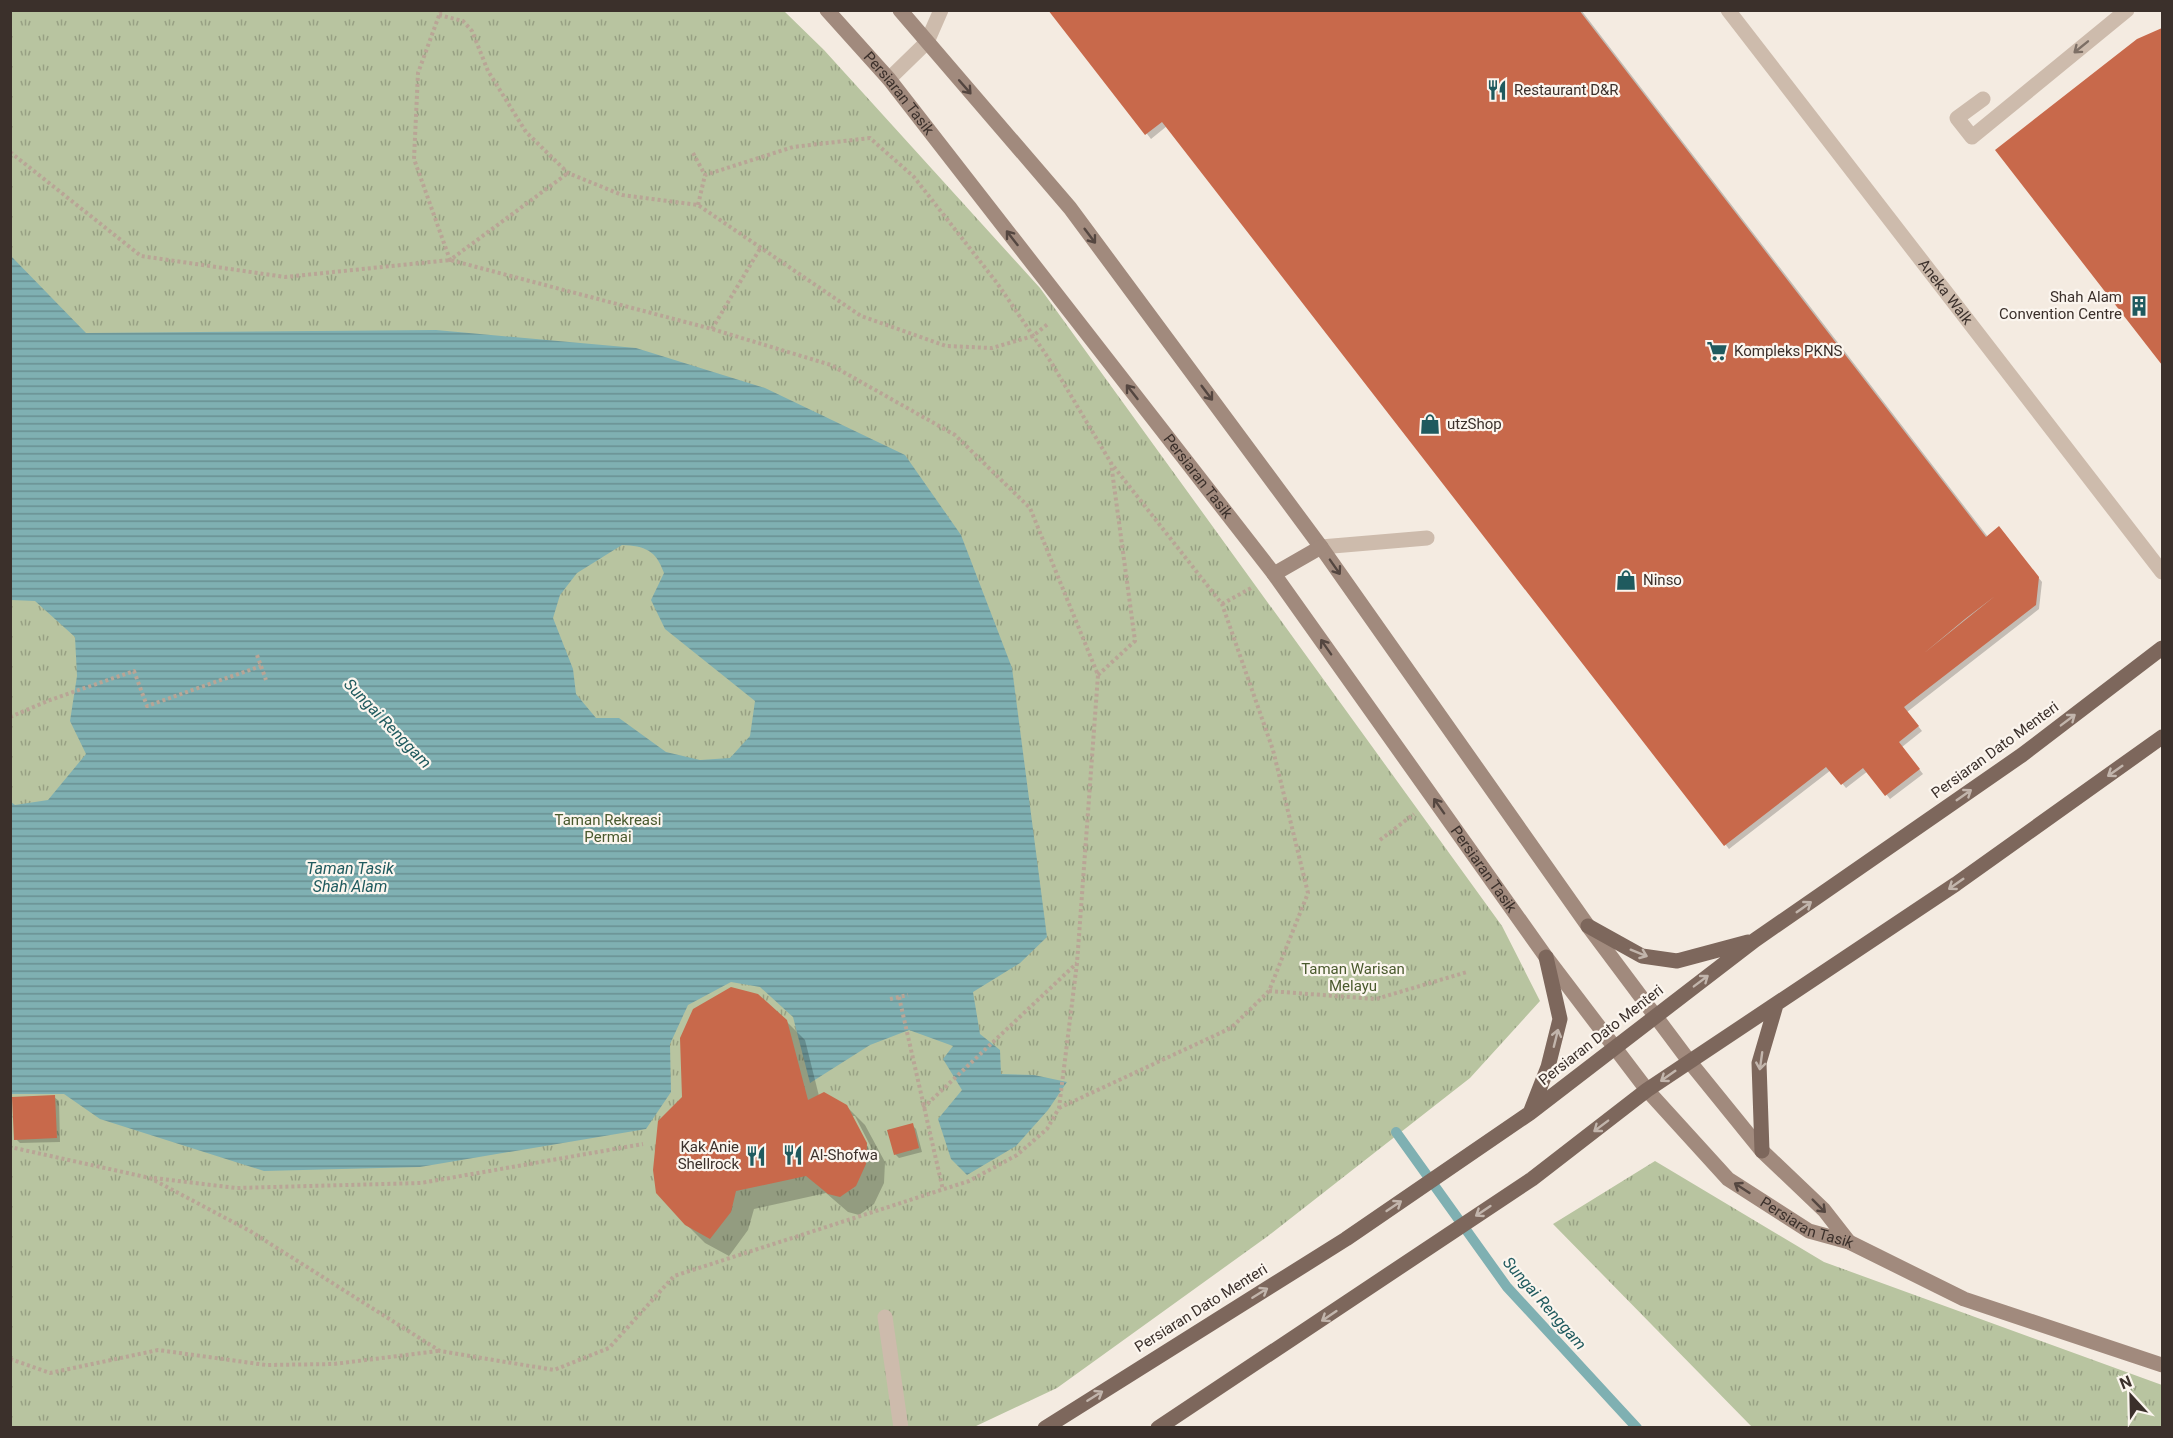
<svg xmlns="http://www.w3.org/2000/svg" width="2173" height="1438" font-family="Roboto,sans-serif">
<defs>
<pattern id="park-tufts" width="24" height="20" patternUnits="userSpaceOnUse" patternTransform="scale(1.5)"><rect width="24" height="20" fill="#b8c4a0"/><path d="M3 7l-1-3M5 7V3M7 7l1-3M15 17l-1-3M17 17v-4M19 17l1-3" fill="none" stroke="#97a083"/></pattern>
<pattern id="water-rules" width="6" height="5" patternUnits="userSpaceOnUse" patternTransform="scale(1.5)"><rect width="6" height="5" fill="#7fb0b2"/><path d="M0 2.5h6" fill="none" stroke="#699091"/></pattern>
</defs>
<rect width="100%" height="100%" fill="#f4ebe1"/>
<!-- park -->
<path fill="url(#park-tufts)" d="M10,11H784L824,50L1040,288L1502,926L1540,1001L1470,1078L1268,1236L1057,1388L974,1427H11Z
M1655,1161L1824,1262L2162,1385V1427H1752L1553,1224Z"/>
<!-- water -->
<path fill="url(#water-rules)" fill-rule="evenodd" d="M11,256L86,333L436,330L636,348L765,388L905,455L961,535L1012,668L1047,937L1020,963L973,992L980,1034L1000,1050L1001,1074L1034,1075L1067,1082L1048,1110L1016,1146L967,1175L951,1159L938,1119L962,1090L943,1059L953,1046L909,1030L870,1045L810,1083L793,1017L760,987L731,982L688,1005L670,1044L671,1092L646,1129L420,1167L264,1171L100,1119L64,1094H11V802L15,805L48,800L86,754L70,721L77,676L75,637L35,601L11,600ZM622,545C645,546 656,550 664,573L651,600L665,629L755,701L750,736L730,758L700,760L666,752L619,718H596L576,694L573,669L553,618L560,595L577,573Z"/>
<!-- shadow -->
<path fill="#0003" fill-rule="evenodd" d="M1050,10H1581L1988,537L2003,532L2042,582L2039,609L1907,712L1922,731L1902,747L1923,774L1890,799L1868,771L1846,788L1831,770L1729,849L1167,126L1151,139Z
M2162,29V363L1997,150L2137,40Z
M786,1021L805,1040L819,1096L846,1106L865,1125L885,1162L884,1183L874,1204L859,1215L848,1212L826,1193L754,1209L748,1230L729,1256L705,1243L686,1224ZM851,1116H855L872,1149L869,1150Z
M54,1097L59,1101L60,1142L20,1143L16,1139Z
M912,1125L916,1129L922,1152L899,1158L895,1154Z"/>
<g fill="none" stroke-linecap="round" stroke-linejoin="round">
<!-- stream -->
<path stroke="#7fb0b2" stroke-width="10" d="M1396,1132L1507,1287L1637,1428"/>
</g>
<!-- building -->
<path fill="#c8694b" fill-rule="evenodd" d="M1048,10H1579L1986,537L1999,526L2039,577L2036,605L1904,707L1919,726L1899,742L1920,769L1885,796L1863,768L1841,785L1826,767L1724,846L1162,122L1145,135ZM1995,596L1923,654L1965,619Z
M2162,28V365L1995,150L2137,39Z
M731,987L758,994L787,1020L808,1100L824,1092L847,1105L867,1143L866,1164L856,1186L840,1197L828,1194L806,1176L736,1191L731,1212L710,1239L685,1225L656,1193L653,1170L658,1121L682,1097L680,1038L693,1009Z
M55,1095L57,1138L14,1140L12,1097Z
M913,1123L919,1148L894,1155L887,1130Z"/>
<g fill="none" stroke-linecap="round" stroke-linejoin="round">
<!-- path -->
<path stroke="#b9a596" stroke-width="4" stroke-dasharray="3 3" stroke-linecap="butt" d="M441,10L418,73L414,159L450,260L568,173
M439,15L463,21L472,31L488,71L526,132L568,173L622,195L698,205L861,316L946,346L992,348L1033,336L1049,323
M10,152L141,256L285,277L450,260L712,329L831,365L955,435L1030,508L1098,675L1077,963L1059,1108L1047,1129L1017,1155L969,1181L674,1276L609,1348L554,1370L440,1351L250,1231L150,1178L10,1147
M693,153L705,175
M698,205L705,175L793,147L870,138L914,177L997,283L1051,362L1111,463L1222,604L1273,750L1308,893L1269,991L1231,1028L1059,1108
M712,329L761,247
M1222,604L1253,587
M257,655L266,680
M1098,675L1135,641L1111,463
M10,717L50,700L134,671L147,706L261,666
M1380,840L1414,814
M1269,991L1376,999L1467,972
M899,997L943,1190
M890,999L908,995
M923,1108L1077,963
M154,1178L236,1188L421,1183L643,1144
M10,1359L50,1373L158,1350L266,1365L334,1364L438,1351"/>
<!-- lane -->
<path stroke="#cdbbac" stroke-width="15" d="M889,79L927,42L941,10
M1983,99L1957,118L1972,137L2127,10
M1321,547L1427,538
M885,1317L901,1428"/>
<!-- street -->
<path stroke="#cdbbac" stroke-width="15" id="s1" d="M1728,10L2162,572"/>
<!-- secondary -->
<g stroke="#a18a7d" stroke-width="15">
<path id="s2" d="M827,10L889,79L1274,574L1546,957L1647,1090L1728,1179L1809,1231L1849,1242L1964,1299L2162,1365"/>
<path d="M900,10L1070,208L1321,547L1588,926L1689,1061L1762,1151L1824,1210L1849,1242"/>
<path d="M1274,574L1321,547"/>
</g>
<!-- primary -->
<path stroke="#7d675c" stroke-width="15" d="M1588,926L1642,956L1677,961L1748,942
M1530,1113L1548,1067L1560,1019L1546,957
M1762,1151L1759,1063L1776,1005
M1045,1428L1346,1239L1530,1113L1755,940L2022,755L2162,648
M1158,1428L1532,1179L1647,1090L1956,884L2162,737"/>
</g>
<!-- one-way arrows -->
<defs><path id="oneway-shaft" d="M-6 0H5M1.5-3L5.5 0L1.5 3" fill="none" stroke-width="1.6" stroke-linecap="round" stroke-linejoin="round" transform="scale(1.5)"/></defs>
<use stroke="#7d6f65" href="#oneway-shaft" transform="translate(2081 47) rotate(141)"/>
<g stroke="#544640">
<use href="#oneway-shaft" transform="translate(965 87) rotate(49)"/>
<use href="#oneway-shaft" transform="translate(1090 236) rotate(53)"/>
<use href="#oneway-shaft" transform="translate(1012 238) rotate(-128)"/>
<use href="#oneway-shaft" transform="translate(1132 392) rotate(-128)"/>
<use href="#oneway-shaft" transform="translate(1207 393) rotate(53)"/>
<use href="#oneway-shaft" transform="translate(1335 567) rotate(55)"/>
<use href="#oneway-shaft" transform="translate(1326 647) rotate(-125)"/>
<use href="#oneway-shaft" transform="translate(1439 806) rotate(-125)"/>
<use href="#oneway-shaft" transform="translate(1742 1188) rotate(-147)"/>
<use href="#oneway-shaft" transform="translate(1819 1206) rotate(45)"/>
</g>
<g stroke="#c2b5ac">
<use href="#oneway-shaft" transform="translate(2068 720) rotate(-37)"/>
<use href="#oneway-shaft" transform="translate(2115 771) rotate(145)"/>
<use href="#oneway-shaft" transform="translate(1964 795) rotate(-35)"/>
<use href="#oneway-shaft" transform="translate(1956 884) rotate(145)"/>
<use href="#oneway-shaft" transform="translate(1804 907) rotate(-35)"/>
<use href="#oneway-shaft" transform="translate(1639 953) rotate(22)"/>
<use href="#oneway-shaft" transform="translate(1701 981) rotate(-37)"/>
<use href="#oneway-shaft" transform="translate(1556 1038) rotate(-76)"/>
<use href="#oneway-shaft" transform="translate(1761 1061) rotate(98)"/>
<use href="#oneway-shaft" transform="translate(1668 1076) rotate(145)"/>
<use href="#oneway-shaft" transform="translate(1601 1126) rotate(143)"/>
<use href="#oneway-shaft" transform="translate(1394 1206) rotate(-34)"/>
<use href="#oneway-shaft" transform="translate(1483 1211) rotate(146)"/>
<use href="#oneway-shaft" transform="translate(1260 1293) rotate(-32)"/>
<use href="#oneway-shaft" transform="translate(1329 1316) rotate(146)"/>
<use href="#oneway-shaft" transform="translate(1095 1396) rotate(-32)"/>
</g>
<!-- icons -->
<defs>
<g id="restaurant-bare" transform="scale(1.62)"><path d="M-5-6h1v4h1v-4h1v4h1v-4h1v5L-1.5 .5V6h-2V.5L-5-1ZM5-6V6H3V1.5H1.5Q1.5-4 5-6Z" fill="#1f5a5e" stroke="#fbf5ee" stroke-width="2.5" paint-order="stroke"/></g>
<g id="building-bare" transform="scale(1.62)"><path d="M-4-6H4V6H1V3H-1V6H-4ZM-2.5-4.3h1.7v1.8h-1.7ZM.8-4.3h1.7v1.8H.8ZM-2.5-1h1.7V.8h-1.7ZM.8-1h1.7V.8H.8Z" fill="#1f5a5e" stroke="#fbf5ee" stroke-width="2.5" paint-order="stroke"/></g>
<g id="supermarket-bare" transform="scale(1.62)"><path d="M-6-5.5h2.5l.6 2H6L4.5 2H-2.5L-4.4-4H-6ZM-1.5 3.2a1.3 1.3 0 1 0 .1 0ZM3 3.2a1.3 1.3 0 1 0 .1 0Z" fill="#1f5a5e" stroke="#fbf5ee" stroke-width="2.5" paint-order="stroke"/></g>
<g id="shop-bare" transform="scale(1.62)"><path d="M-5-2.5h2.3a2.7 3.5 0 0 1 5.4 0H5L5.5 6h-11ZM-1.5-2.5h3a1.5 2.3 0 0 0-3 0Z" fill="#1f5a5e" stroke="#fbf5ee" stroke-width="2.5" paint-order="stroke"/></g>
</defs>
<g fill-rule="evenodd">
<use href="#restaurant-bare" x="1497" y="90"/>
<use href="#building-bare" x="2139" y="306"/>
<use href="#supermarket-bare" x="1717" y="351"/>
<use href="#shop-bare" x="1430" y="424"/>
<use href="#shop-bare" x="1626" y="580"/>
<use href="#restaurant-bare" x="793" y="1155"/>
<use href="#restaurant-bare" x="756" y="1156"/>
</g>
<g text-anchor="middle" stroke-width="4.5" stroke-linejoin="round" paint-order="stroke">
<!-- poi labels -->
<g font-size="15" fill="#3b302b" stroke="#fbf5ee" text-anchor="start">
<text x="1514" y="95">Restaurant D&amp;R</text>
<text x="2122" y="302" text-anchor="end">Shah Alam<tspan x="2122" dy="17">Convention Centre</tspan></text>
<text x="1734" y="356">Kompleks PKNS</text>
<text x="1447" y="429">utzShop</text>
<text x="1643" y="585">Ninso</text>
<text x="739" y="1152" text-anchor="end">Kak Anie<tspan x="739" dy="17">Shellrock</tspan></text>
<text x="810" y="1160">Al-Shofwa</text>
</g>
<!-- street labels -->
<g font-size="15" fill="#3b302b" stroke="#fbf5ee">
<text dy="5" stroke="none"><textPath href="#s2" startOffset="110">Persiaran Tasik</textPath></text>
<text dy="5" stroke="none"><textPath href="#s1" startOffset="356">Aneka Walk</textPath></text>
<text dy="5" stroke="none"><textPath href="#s2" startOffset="596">Persiaran Tasik</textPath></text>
<text transform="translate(1995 750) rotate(-36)" y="5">Persiaran Dato Menteri</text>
<text dy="5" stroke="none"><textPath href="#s2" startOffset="1082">Persiaran Tasik</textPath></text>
<text transform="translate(1601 1035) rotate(-38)" y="5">Persiaran Dato Menteri</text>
<text dy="5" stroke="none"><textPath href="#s2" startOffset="1568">Persiaran Tasik</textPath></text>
<text transform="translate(1201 1308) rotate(-32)" y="5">Persiaran Dato Menteri</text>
</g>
<!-- park labels -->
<g font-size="15" fill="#4a5a2e" stroke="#fbf5ee">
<text x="608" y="825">Taman Rekreasi<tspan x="608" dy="17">Permai</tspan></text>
<text x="1353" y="974">Taman Warisan<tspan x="1353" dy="17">Melayu</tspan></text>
</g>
<!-- water labels -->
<g font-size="16" font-style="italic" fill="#1f5a5e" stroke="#fbf5ee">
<text transform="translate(388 723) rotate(46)" y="6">Sungai Renggam</text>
<text x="350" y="874">Taman Tasik<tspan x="350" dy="18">Shah Alam</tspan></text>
<text transform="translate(1545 1303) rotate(49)" y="6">Sungai Renggam</text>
</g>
</g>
<!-- border -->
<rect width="2173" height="1438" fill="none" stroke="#3b302b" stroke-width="24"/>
<!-- north arrow -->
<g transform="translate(2131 1396) rotate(338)" stroke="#fbf5ee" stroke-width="4.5" paint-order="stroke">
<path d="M0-4.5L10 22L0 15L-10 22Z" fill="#3b302b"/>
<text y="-9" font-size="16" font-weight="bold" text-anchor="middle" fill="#3b302b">N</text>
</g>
</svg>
